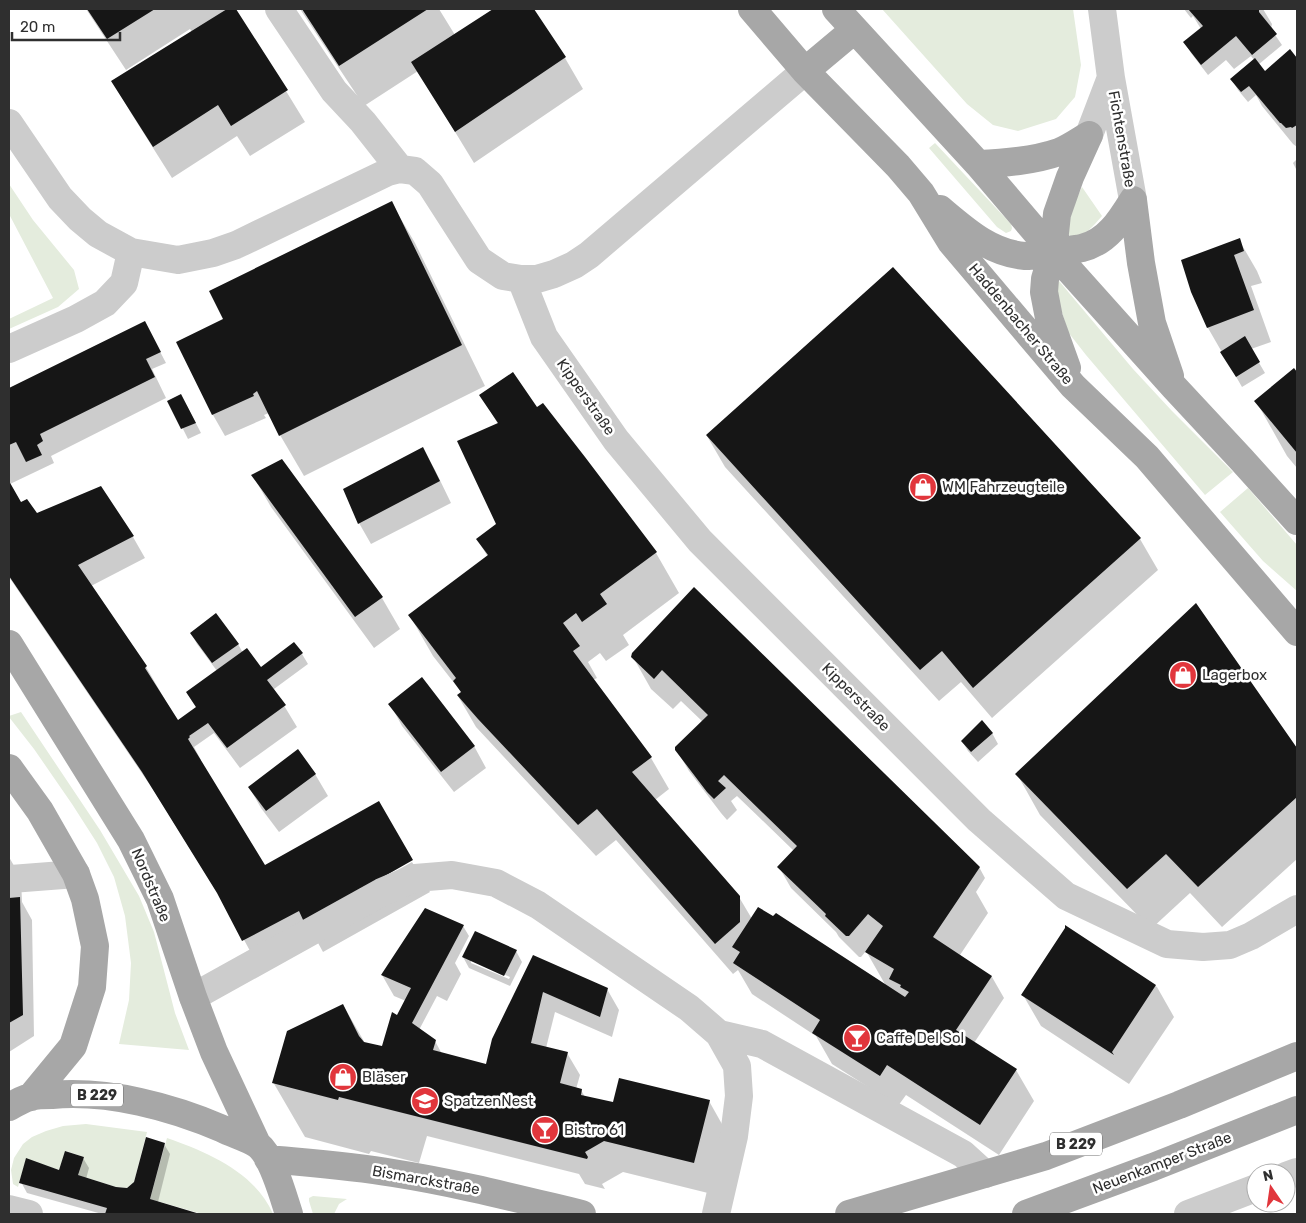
<svg xmlns="http://www.w3.org/2000/svg" width="1306" height="1223" font-family="Rubik,sans-serif">
<rect width="100%" height="100%" fill="#fff"/>
<!-- green -->
<path fill="#e4ecdd" d="M882,9H1073L1081,65L1075,97L1056,119L1018,131L993,125L967,104Z
M935,143L1011,224L1012,228L1011,231L1006,233L997,227L929,148Z
M9,184L33,220L74,270L79,289L58,307L9,329V319L53,298L9,214Z
M1082,187L1102,216C1092,227 1087,235 1072,238L1068,234L1064,225Z
M1059,281L1133,369L1172,411L1233,472L1205,495L1086,355L1068,332L1053,283Z
M1248,488L1297,545V591L1263,561L1220,512Z
M21,712L100,830L139,896L154,932L175,1013L189,1050L119,1044L129,1000L131,963L125,916L114,877L97,843L72,804L34,749L9,717V716Z
M86,1124L147,1132L134,1182L127,1188L116,1187L78,1175L84,1157L66,1151L59,1170L26,1159L18,1187L13,1184L11,1170L14,1158L23,1144L32,1137L46,1131L63,1126Z
M167,1138C207,1152 255,1172 273,1214H202L150,1199Z
M313,1196L347,1199L339,1204L334,1214H313L309,1201V1198Z"/>
<!-- shadow -->
<path fill="#0003" fill-rule="evenodd" d="M86,9H234L286,91L305,122L250,156L237,136L172,178L131,113L113,82L192,32L190,29L126,70Z
M300,9H439L455,35L495,9H533L565,58L583,89L474,163L418,71L364,106Z
M1184,9H1263L1272,24L1271,29L1282,45L1258,65L1265,73L1290,51L1297,60V147L1293,144L1262,106L1256,95L1248,102L1238,90L1232,80L1254,60L1251,56L1234,69L1226,60L1208,75L1191,53L1185,43L1201,29L1193,16L1191,18Z
M1297,159V171L1293,163Z
M391,202L415,243L485,386L304,476L280,435L269,413L264,415L266,418L225,436L213,415L178,342L229,333Z
M1239,240L1257,271L1262,283L1251,286L1271,342L1251,349L1265,373L1242,387L1208,328Z
M145,323L166,363L152,369L166,398L51,456L54,463L10,484L21,503L37,515L100,488L133,537L145,558L91,586L146,667L178,722L197,709L187,693L217,671L197,644L191,633L238,644L243,653L263,672L294,643L302,654L308,664L274,689L297,727L240,768L214,733L194,747L201,760L199,761L264,867L378,803L305,922L412,862L430,892L323,952L312,932L256,962L224,903L156,794L9,577V389Z
M1294,369L1297,374V468L1287,456L1256,401Z
M481,395L536,409L656,553L679,593L623,635L629,645L606,661L600,653L588,662L597,678L593,680L651,758L669,789L655,800L739,897L752,919L886,986L866,951L861,957H859L839,937L836,932L791,888L779,867L794,851L737,796L731,801L737,810L727,820L721,813L689,771L676,749L703,722L681,701L673,709L651,689L633,657L638,647L979,867L985,878L976,892L988,913L960,955L992,977L1004,998L974,1043L1016,1070L1034,1101L999,1155L906,1095L898,1106L832,1064L816,1036L752,994L738,970L733,974L616,840L596,856L476,727L458,696L462,693L433,656L410,616L488,557L477,539L497,524L498,424Z
M169,401L187,406L201,433L188,439Z
M707,436L1140,539L1158,570L992,718L961,682L939,701L725,467Z
M423,449L435,470L451,503L371,544L359,523Z
M281,460L382,598L400,629L374,648L271,507L253,476Z
M1196,605L1297,750V859L1222,927L1190,893L1151,929L1040,815L1017,774Z
M390,704L474,746L486,768L454,792L402,726Z
M992,733L998,744L978,762L968,751L962,741Z
M315,774L328,796L279,832L261,808L249,787Z
M9,857L21,878L22,902L32,920L34,1036L9,1052Z
M463,926L469,936L455,963L461,974L447,1001L437,996L419,1030L435,1041L442,1054L487,1065L533,957L607,989L619,1010L612,1037L555,1012L546,1048L567,1053L580,1075L576,1089L581,1090L585,1097L614,1104L709,1101L727,1133L712,1194L623,1172L602,1184L605,1189L585,1184L579,1174L427,1136L419,1163L371,1151L369,1154L305,1137L273,1082L343,1005L365,1043L385,1049L397,1017L406,1001L394,996L382,975Z
M1067,928L1157,987L1174,1017L1129,1084L1041,1026L1023,995Z
M516,951L522,962L510,986L469,968L463,957ZM471,960L510,977L509,979L471,963Z
M164,1144L170,1154L158,1202L198,1214H102L27,1193L21,1182L60,1171L83,1158L89,1168L86,1179L116,1188L127,1189L135,1182Z"/>
<!-- building -->
<path fill="#161616" d="M87,9H155L107,39Z
M227,9H236L288,90L231,126L218,105L153,147L111,81Z
M302,9H428L339,66Z
M493,9H534L566,57L455,132L411,62Z
M1188,9H1259V12L1277,34L1252,55L1236,36L1201,65L1183,42L1203,26Z
M1290,49L1297,58V125L1292,128L1291,127L1286,128L1281,123H1280L1249,86L1241,92L1230,79L1255,58L1265,71Z
M392,201L462,345L279,436L257,391L253,394L254,396L212,415L176,342L223,319L209,291Z
M1240,238L1244,251L1234,255L1254,310L1207,328L1191,292L1181,260Z
M893,267L1141,538L973,688L942,651L920,670L706,435Z
M145,321L161,352L146,359L155,377L40,434L43,441L37,445L42,455L26,462L16,442L9,445V388Z
M1245,336L1260,362L1236,377L1220,352Z
M1294,368L1297,372V453L1254,401Z
M513,372L537,407L543,403L585,457L657,552L600,594L607,604L582,622L576,613L563,623L580,646L573,651L652,757L632,772L740,896V922L715,944L597,809L578,825L478,719L457,695L461,692L453,681L456,678L408,615L488,555L476,539L496,524L457,441L498,423L479,395Z
M181,394L196,423L181,429L167,401Z
M423,447L440,481L358,524L343,489Z
M282,459L383,597L355,617L251,475Z
M9,481L21,502L27,499L37,513L101,486L134,536L78,565L147,666L145,668L178,720L196,707L186,692L247,648L261,667L294,642L303,653L267,680L286,705L227,748L208,723L189,736L190,737L188,739L265,865L379,801L413,860L304,922L299,911L242,941L217,893L142,772L9,576Z
M694,587L980,867L933,937L992,976L956,1030L1017,1069L980,1125L887,1065L880,1076L812,1033L820,1020L733,963L740,952L732,947L758,907L773,916L776,913L905,997L909,992L900,987L901,985L889,979L894,969L865,952L883,926L868,914L849,936H846L825,916L826,914L777,867L797,846L724,775L718,781L726,788L714,799L707,792L675,750V747L708,715L662,670L654,679L631,657L632,653Z
M1196,603L1297,748V797L1198,887L1166,854L1127,889L1015,774Z
M216,613L239,644L212,663L190,633Z
M422,677L475,746L441,772L388,704Z
M982,720L993,733L971,752L961,741Z
M298,749L316,774L266,811L248,787Z
M20,897L23,1015L9,1023V898Z
M425,908L464,925L412,1023L436,1040L433,1050L486,1064L492,1039L533,955L608,988L600,1017L543,992L531,1043L568,1052L560,1083L582,1089L581,1095L613,1102L619,1078L710,1100L694,1163L604,1141L585,1152L588,1157L587,1159L339,1097L338,1100L272,1083L287,1031L343,1004L359,1036L364,1042L382,1046L392,1012L397,1015L411,988L381,975Z
M1065,925L1156,985L1112,1052L1114,1055L1021,995L1065,928Z
M475,931L517,950L504,976L462,957Z
M146,1137L165,1143L150,1199L200,1214H105L107,1208L19,1183L26,1158L59,1170L65,1151L84,1157L78,1175L116,1187L127,1188L134,1182Z"/>
<g fill="none" stroke-linecap="round" stroke-linejoin="round">
<!-- minor -->
<path stroke="#ccc" stroke-width="28" d="M279,9L334,91L363,122L400,169
M1102,9L1111,78L1133,200
M9,123L60,198L80,219L98,234L131,252L178,260L213,253L236,245L388,172L400,169L415,171L430,184L479,260L503,276L521,279H537L554,274L574,265L589,255L805,71
M1089,135L1110,80
M521,279L544,337L616,440L700,541L979,820L1066,896L1167,944L1203,947L1230,945L1251,936L1297,909
M9,349L76,319L105,303L124,283L131,252
M11,879L76,874
M193,997L382,892L415,878L452,875L496,883L538,905L689,1008L719,1034L737,1066L739,1096L734,1136L716,1214
M719,1034L762,1044L963,1154L985,1174
M1286,1176L1297,1172
M9,1209L29,1214
M1188,1214L1256,1188"/>
<!-- major -->
<path stroke="#a7a7a7" stroke-width="28" d="M752,9L805,71L898,166L921,193L951,242L1073,386L1147,457L1297,632
M836,9L978,164L1053,252L1174,387L1241,459L1297,521
M805,71L854,30
M978,164C1005,163 1033,161 1059,152C1069,148 1079,141 1089,135
M1133,200L1141,263L1152,323L1170,376
M940,209C965,230 990,253 1025,256C1035,256 1046,253 1055,252C1064,250 1073,250 1082,248C1107,242 1120,221 1133,200
M1067,368L1049,318L1044,292L1045,279L1053,252L1057,214L1070,177L1089,135
M9,644L131,840L160,899L193,997L214,1052L257,1144
M9,768L40,811L76,874L85,899L95,946L92,987L73,1046L31,1097
M9,1107C16,1103 23,1099 30,1097C37,1095 45,1095 52,1095C109,1090 172,1107 223,1129C233,1134 250,1139 258,1145C273,1157 283,1196 289,1214
M268,1159C310,1163 352,1166 393,1173C457,1183 519,1199 582,1214
M849,1214L1046,1156L1179,1105L1297,1056
M1026,1214L1153,1167L1297,1110"/>
</g>
<!-- icons -->
<defs>
<g id="shop-disc" transform="scale(1.4375)"><circle r="9.5" fill="#e1363c" stroke="#fff"/><path d="M-5-2.5h2.3a2.7 3.5 0 0 1 5.4 0H5L5.5 6h-11ZM-1.5-2.5h3a1.5 2.3 0 0 0-3 0Z" fill="#fff"/></g>
<g id="bar-disc" transform="scale(1.4375)"><circle r="9.5" fill="#e1363c" stroke="#fff"/><path d="M-6-5H6L.8 .8V4.5H3.5V6h-7V4.5H-.8V.8Z" fill="#fff"/></g>
<g id="school-disc" transform="scale(1.4375)"><circle r="9.5" fill="#e1363c" stroke="#fff"/><path d="M0-5L7-2L0 1L-7-2ZM-4 1L0 2.5L4 1V4Q0 6-4 4Z" fill="#fff"/></g>
</defs>
<g fill-rule="evenodd">
<use href="#shop-disc" x="923" y="487"/>
<use href="#shop-disc" x="1183" y="675"/>
<use href="#bar-disc" x="857" y="1038"/>
<use href="#shop-disc" x="343" y="1077"/>
<use href="#school-disc" x="425" y="1101"/>
<use href="#bar-disc" x="545" y="1130"/>
</g>
<g text-anchor="middle" stroke-width="5" stroke-linejoin="round" paint-order="stroke">
<!-- shield labels -->
<g fill="#fff" stroke="#6d6d6d" stroke-width="1">
<rect x="71" y="1083.5" width="52" height="23" rx="4"/>
<rect x="1050" y="1132.5" width="52" height="23" rx="4"/>
</g>
<g font-size="14" font-weight="bold" fill="#2f2f2f">
<text x="97" y="1100">B 229</text>
<text x="1076" y="1149">B 229</text>
</g>
<!-- street labels -->
<g font-size="15" fill="#2f2f2f" stroke="#fff">
<text transform="translate(1122 139) rotate(80)" y="5">Fichtenstraße</text>
<text transform="translate(1021 324) rotate(50)" y="5">Haddenbacher Straße</text>
<text transform="translate(586 397) rotate(55)" y="5">Kipperstraße</text>
<text transform="translate(856 697) rotate(45)" y="5">Kipperstraße</text>
<text transform="translate(151 885) rotate(67)" y="5">Nordstraße</text>
<text transform="translate(1162 1163) rotate(-21)" y="5">Neuenkamper Straße</text>
<text transform="translate(426 1180) rotate(10)" y="5">Bismarckstraße</text>
</g>
<!-- poi labels -->
<g font-size="15" fill="#2f2f2f" stroke="#fff" text-anchor="start">
<text x="942" y="492">WM Fahrzeugteile</text>
<text x="1202" y="680">Lagerbox</text>
<text x="876" y="1043">Caffe Del Sol</text>
<text x="362" y="1082">Bläser</text>
<text x="444" y="1106">SpatzenNest</text>
<text x="564" y="1135">Bistro 61</text>
</g>
</g>
<!-- border -->
<rect width="1306" height="1223" fill="none" stroke="#2f2f2f" stroke-width="20"/>
<!-- north arrow -->
<g transform="translate(1271 1188) rotate(347)"><circle r="24" fill="#ffffff" stroke="#acacac"/>
<path d="M0-4L9 19L0 12L-9 19Z" fill="#e1363c"/>
<text y="-8" font-size="14" font-weight="bold" text-anchor="middle" fill="#2f2f2f">N</text>
</g>
<!-- scale -->
<path d="M12 32v8h108v-8" fill="none" stroke="#2f2f2f" stroke-width="2.5"/>
<text x="20" y="32" font-size="15" fill="#2f2f2f" stroke="#ffffff" stroke-width="4" paint-order="stroke">20 m</text>
</svg>
